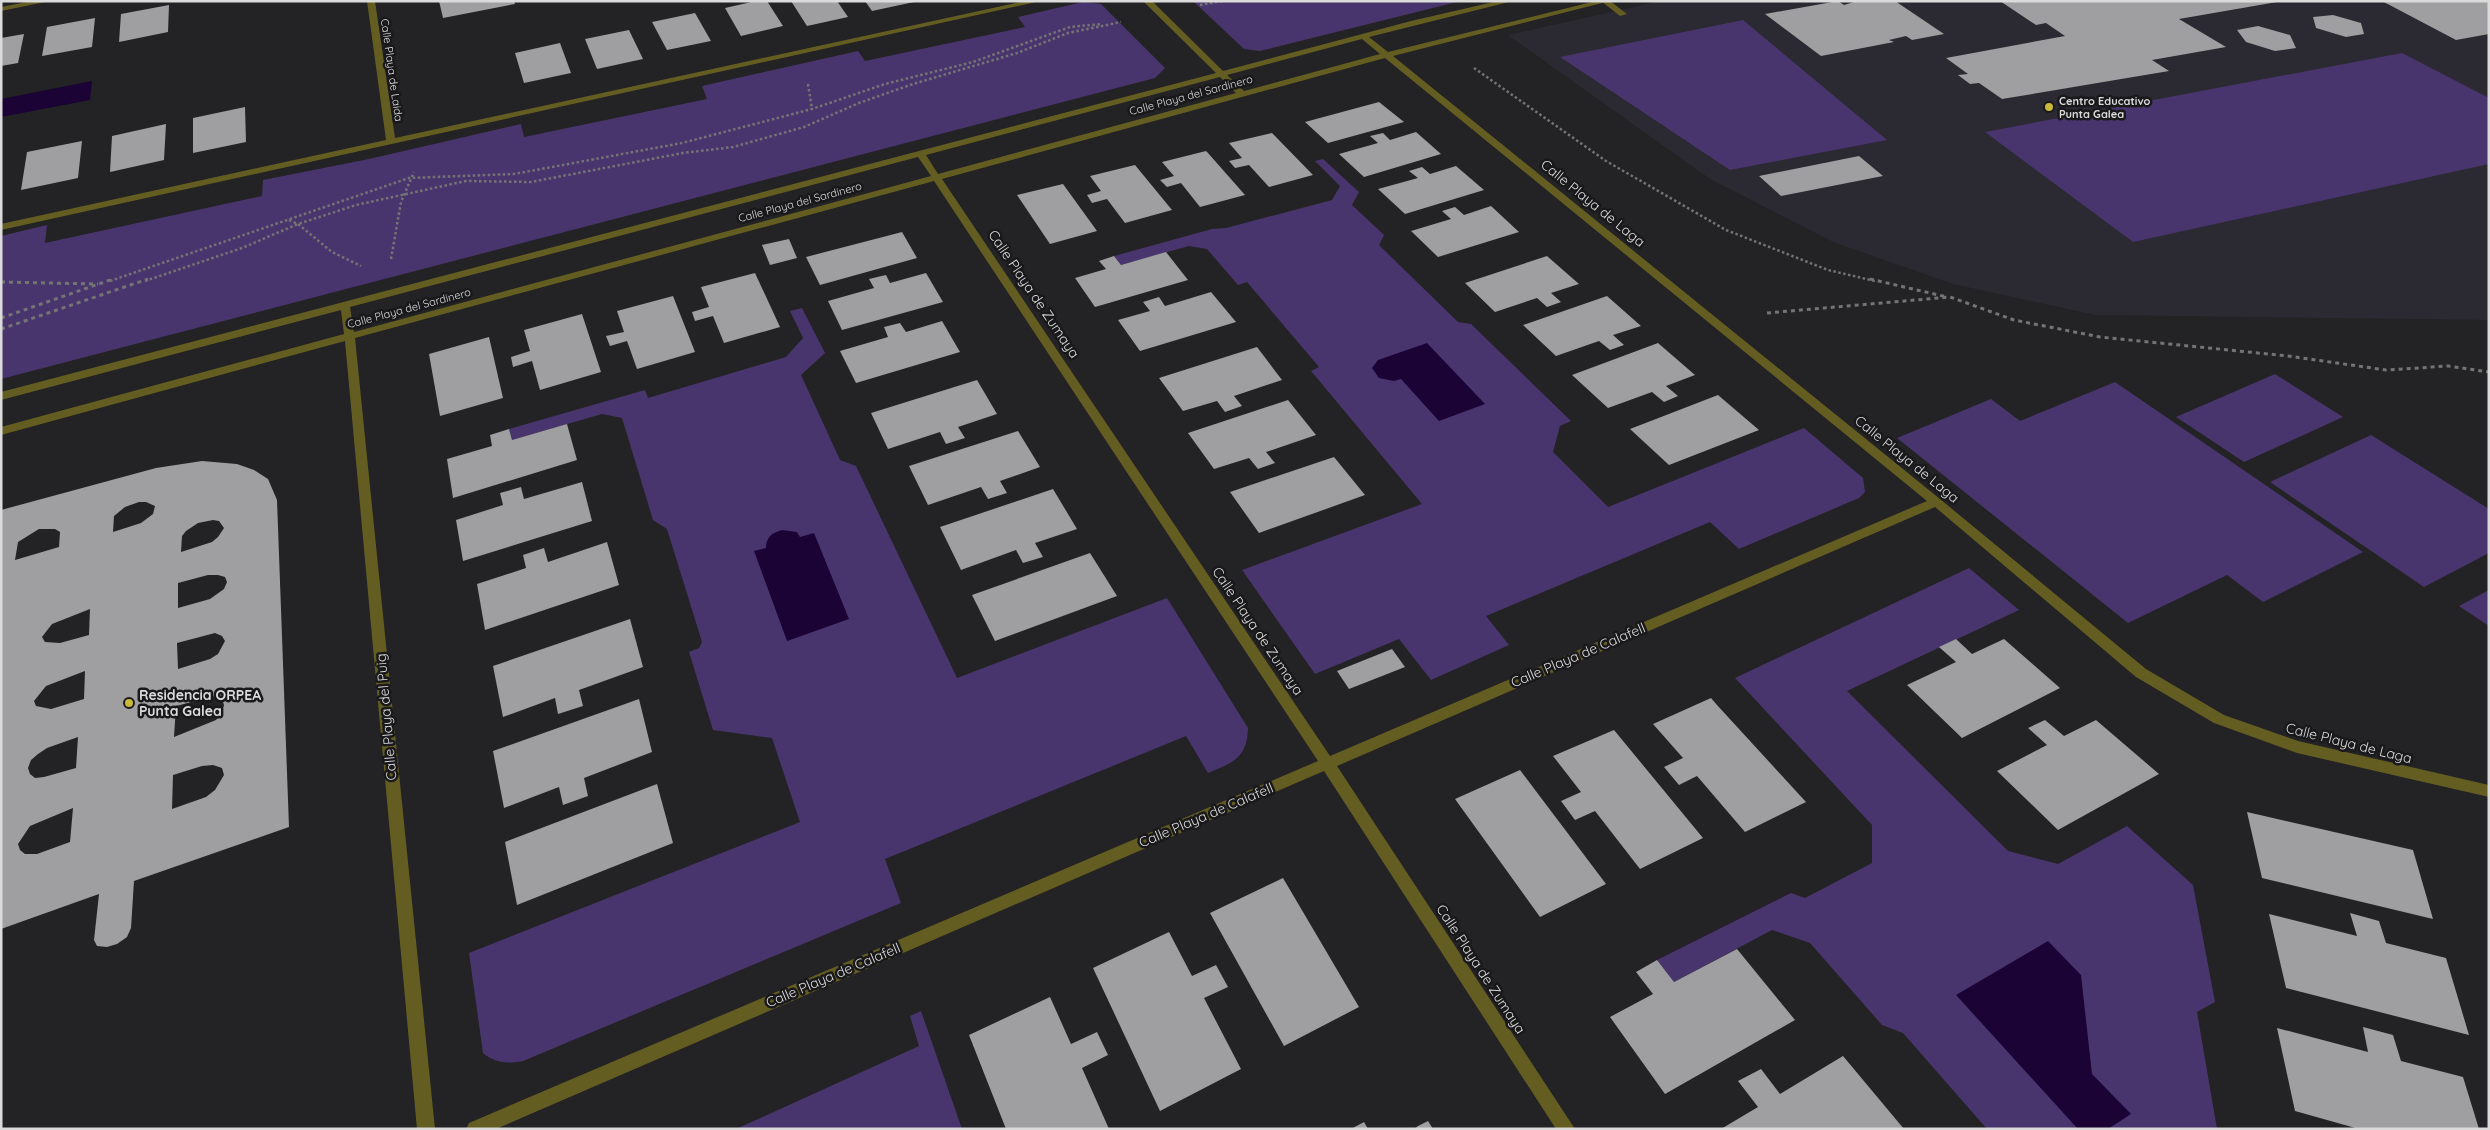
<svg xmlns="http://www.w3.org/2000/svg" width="2490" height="1130" font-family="Quicksand,sans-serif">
<rect width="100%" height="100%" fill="#232224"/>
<!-- built -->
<path fill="#2b2931" d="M1660,1H2489V320L2095,315L1953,284L1833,242L1710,179L1508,35Z"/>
<!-- green -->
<path fill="#49356d" d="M1193,1H1461L1260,51L1244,49Z
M1083,2L1101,4L1165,68L1155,78L1,379V236L47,225L45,243L262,196L263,180L369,159L521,124L524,137L707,99L702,86L858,51L865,61L1025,27L1018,17Z
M1743,20L1887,140L1730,170L1560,57Z
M2402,53L2489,98V164L2133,242L1985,132Z
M1323,159L1359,192L1352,205L1384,235L1379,245L1458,322L1471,324L1571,421L1560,426L1553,452L1608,507L1804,428L1863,478L1865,492L1859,498L1739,549L1710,522L1486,616L1509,645L1431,680L1399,639L1315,674L1242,570L1422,504L1311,371L1319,367L1247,282L1238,285L1207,249L1189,246L1121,265L1114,256L1212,229L1226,228L1332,200L1340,186L1315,161Z
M802,308L825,353L801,375L840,460L856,466L957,678L1167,598L1248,728C1247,758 1234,762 1208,773L1186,736L885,859L901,903L523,1061C507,1064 495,1063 483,1053L469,953L800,822L772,738L713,730L689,652L699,648L702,642L667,529L653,520L622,418L602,414L512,440L509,429L645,390L648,398L786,357L803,338L790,311Z
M2275,374L2343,417L2244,462L2176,417Z
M2115,382L2363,552L2263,602L2227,575L2128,623L1897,438L1991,399L2020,421Z
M2371,435L2489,509V553L2424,587L2270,482Z
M1969,568L2019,610L1847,691L2008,851L2058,864L2127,826L2193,885L2215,1002L2197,1012L2217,1129H1987L1903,1033L1882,1025L1810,943L1772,930L1674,982L1657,960L1791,893L1805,898L1872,863V825L1735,678Z
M2489,590V626L2459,606Z
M921,1011L962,1129H736L919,1046L910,1016Z"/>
<!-- water -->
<path fill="#1b0336" d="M92,81L90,100L1,117V99Z
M1427,343L1485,404L1439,421L1401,379L1394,381L1379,378L1372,368L1378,360Z
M782,530L797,532L800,537L814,533L849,619L787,641L754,551L766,548C766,537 772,533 782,530Z
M2048,941L2081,975L2092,1074L2131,1114L2108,1129H2078L1956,995Z"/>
<!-- building -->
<path fill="#9f9ea1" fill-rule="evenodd" d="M439,1H514L515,4L443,18Z
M756,1H767L783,26L741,36L725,8Z
M791,1H837L848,17L807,26Z
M865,1H914V2L872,11Z
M1838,1L1844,5L1857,1H1895L1944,34L1912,40L1906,36L1889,40L1894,42L1821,56L1765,14Z
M2000,1H2276L2277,2L2179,19L2226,47L2152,60L2169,71L2002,99L1979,83L1970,84L1958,75L1968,74L1946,58L2065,36L2046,23L2036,25Z
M2382,1H2489V34L2456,40Z
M169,5L168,32L119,42L121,14Z
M695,13L711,41L667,50L652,22Z
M2333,15L2361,23L2364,34L2346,37L2316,28L2313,17Z
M95,18L92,47L42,56L47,27Z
M2258,26L2290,35L2296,48L2275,51L2246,42L2237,30Z
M629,30L643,59L597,69L585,39Z
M24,34L18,63L1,66V38Z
M560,43L571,73L524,83L515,53Z
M1379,102L1404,122L1328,143L1305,122Z
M245,107L246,142L193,153V118Z
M166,124L164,160L110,172L112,136Z
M1416,132L1441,154L1364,177L1339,154L1378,143L1370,136L1383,133L1390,140Z
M1272,133L1275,136L1313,175L1269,187L1249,165L1235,168L1229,161L1242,158L1229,143Z
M82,141L78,178L21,190L27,152Z
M1206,151L1208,153L1245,195L1200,207L1181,183L1167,187L1160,180L1174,176L1162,162Z
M1859,156L1883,176L1781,196L1759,176Z
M1135,165L1172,210L1125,223L1107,199L1092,203L1087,195L1101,191L1090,176Z
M1456,166L1484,190L1405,214L1378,189L1418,178L1409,171L1422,167L1430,174Z
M1063,184L1097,231L1050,244L1017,195Z
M1491,206L1519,232L1438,257L1411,231L1451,219L1442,211L1455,207L1464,215Z
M902,232L917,258L820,285L806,257Z
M789,239L797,258L770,265L762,245Z
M1166,252L1188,280L1095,307L1075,278L1106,269L1099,261L1114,256L1121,265Z
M1547,256L1579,284L1551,293L1561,302L1547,307L1537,298L1495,312L1465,283Z
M755,273L780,327L724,343L713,316L695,321L692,312L709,307L701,287Z
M926,273L943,302L842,330L828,301L874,288L869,279L886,275L890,283Z
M1211,292L1236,322L1140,351L1118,320L1150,311L1143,302L1159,297L1165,306Z
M673,296L695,352L637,369L627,341L610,346L606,336L624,332L617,311Z
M1607,296L1641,326L1613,335L1624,345L1610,350L1599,341L1556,356L1523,325Z
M582,314L601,372L540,390L532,361L513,367L511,357L530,351L524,330Z
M942,321L960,352L856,383L840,351L888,337L884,327L900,323L906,332Z
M489,337L503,398L440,416L429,354Z
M1658,343L1695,375L1666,386L1678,396L1664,402L1652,392L1608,408L1572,375Z
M1257,347L1282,380L1234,396L1242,406L1225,412L1217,401L1183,411L1159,378Z
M977,380L997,414L958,427L965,438L946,444L940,432L888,449L871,413Z
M1718,395L1759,430L1669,465L1630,429Z
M1288,400L1316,435L1266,452L1275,463L1258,469L1249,458L1214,469L1188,433Z
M567,424L577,460L453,498L447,459L492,446L490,435L509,429L512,440Z
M1018,431L1040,467L1000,481L1007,493L988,499L981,487L928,505L909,466Z
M1334,457L1365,495L1259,533L1230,492Z
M202,461L237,464L254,470L268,479L277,500L289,827L134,881L131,928L127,937L117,944L107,947L97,946L94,940L99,894L1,929V510L156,468ZM139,502H146L155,506L153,514L141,523L113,532L114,516L125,507ZM213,520L219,521L224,528L218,537L212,542L181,552L182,536L186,531L198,523ZM39,529H55L60,532L59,547L15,560L18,542ZM208,575H218L225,577L227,582L224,589L210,599L178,608V583ZM90,609L89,635L60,643L45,642L42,637L52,624ZM215,633L222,636L225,641L218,654L210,659L178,669L177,643ZM85,671L84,699L51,709L36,706L34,701L46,686ZM215,696L222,699L224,705L222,713L216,720L174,737L176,706ZM78,737L76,768L44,777L35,778L30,774L28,768L31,760L38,754L47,748ZM213,765L222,768L224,775L215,790L206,797L172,809L173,775L202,766ZM73,808L70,842L37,854H25L20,850L18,844L30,826Z
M582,482L592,521L463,561L456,520L503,505L500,493L521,487L524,499Z
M1053,489L1077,529L1035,543L1043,557L1023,563L1016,550L961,570L940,527Z
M607,542L619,585L485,630L477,584L526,568L523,555L544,548L548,562Z
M1090,553L1117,596L995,641L972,595Z
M630,619L643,667L579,690L583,706L558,714L555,698L503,717L493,666Z
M1956,639L1972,654L2004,639L2060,688L1962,738L1907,685L1956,662L1939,647Z
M1392,649L1405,667L1349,689L1337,671Z
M1711,698L1717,705L1806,802L1745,832L1697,776L1679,785L1664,767L1683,758L1653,724Z
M639,699L652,752L584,778L588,796L563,805L559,787L504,808L493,751Z
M2045,720L2064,736L2096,720L2159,774L2058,830L1997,771L2047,745L2028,728Z
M1614,730L1703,838L1640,869L1595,811L1575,820L1561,801L1581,792L1553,756Z
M1520,770L1606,884L1540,917L1455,799Z
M657,784L673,843L517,905L505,842Z
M2247,812L2413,850L2433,919L2262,878Z
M1283,878L1359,1007L1284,1046L1210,913Z
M2350,913L2379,921L2386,943L2446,958L2469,1035L2286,988L2269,914L2357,936Z
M1169,932L1192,976L1216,965L1228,987L1204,998L1241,1069L1160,1111L1093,968Z
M1737,949L1795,1020L1665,1094L1610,1017L1653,994L1636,972L1657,960L1674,982Z
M1050,997L1071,1044L1097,1032L1108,1055L1082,1068L1109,1129H1006L969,1035Z
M2363,1027L2393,1035L2401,1061L2463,1077L2479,1129H2359L2295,1111L2277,1028L2368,1052Z
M1843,1056L1904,1129H1721L1758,1107L1738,1081L1761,1069L1780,1094Z
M1428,1121L1433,1129H1414L1418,1126Z
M1364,1122L1368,1129H1351Z"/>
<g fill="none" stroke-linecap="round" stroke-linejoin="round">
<!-- path-far1 -->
<path stroke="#747475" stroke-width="2.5" stroke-dasharray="2.5 2.5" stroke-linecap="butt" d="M1200,5L1222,1
M1474,68L1606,161L1726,230L1828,270L1875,281
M808,84L812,109
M289,220L298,224L332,252L361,266
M391,259L401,202L414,172
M110,281L409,178L514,174L682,143L812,109L885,84L973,62L1070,27L1102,24
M145,281L242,248L298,224L356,205L466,181L531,182L683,153L733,147L804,127L859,103L913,84L1017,53L1068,33L1121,22"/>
<!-- path -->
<path stroke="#747475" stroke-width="3" stroke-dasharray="4 4" stroke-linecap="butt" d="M1870,279L1947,297
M1,282L98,284
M1767,313L1950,297L2014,320L2100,337L2288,356L2386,370L2448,366L2489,372
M1,318L113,279
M1,329L148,279"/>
<!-- service -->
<path fill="#645d22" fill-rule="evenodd" d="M1601,1H1610L1627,14L1620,16Z"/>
<!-- minor -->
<path fill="#645d22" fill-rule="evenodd" d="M32,1H50L1,11V7Z
M367,1H375L395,138L1025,1H1041L1,230V224L386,140Z
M1143,1H1152L1223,71L1411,21L1498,1H1513L1369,37L1388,52L1596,1H1610L1393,56L1940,499L2146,669L2224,715L2298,741L2489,785V797L2297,753L2214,723L2136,677L1935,507L1337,766L1575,1129H1556L1324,771L496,1129H466L469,1123L1318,761L934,181L355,338L435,1129H417L345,341L1,435V427L344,334L341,310L1,400V392L1216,73ZM1362,39L1380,54L1244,91L1227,75ZM1385,58L1927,501L1330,756L942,179ZM1220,77L1236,93L938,174L926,155ZM918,157L931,176L354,332L350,307Z"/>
</g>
<!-- markers -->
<g fill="#caba3a" stroke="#19191b" stroke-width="2">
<circle cx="2049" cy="107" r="5"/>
<circle cx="129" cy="703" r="5"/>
</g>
<g text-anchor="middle" stroke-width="5" stroke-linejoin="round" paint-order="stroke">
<!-- far-street labels -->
<g font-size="11" fill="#dbdbdc" stroke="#19191b">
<text transform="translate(392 70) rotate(82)" y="4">Calle Playa de Laida</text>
<text transform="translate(1191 95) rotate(-15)" y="4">Calle Playa del Sardinero</text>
<text transform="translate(800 202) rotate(-15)" y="4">Calle Playa del Sardinero</text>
<text transform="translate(409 308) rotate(-15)" y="4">Calle Playa del Sardinero</text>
</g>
<!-- far-poi labels -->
<g font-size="11" font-weight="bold" fill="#dbdbdc" stroke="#19191b" text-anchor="start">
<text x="2059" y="105">Centro Educativo<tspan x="2059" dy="13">Punta Galea</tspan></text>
</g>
<!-- street labels -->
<g font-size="14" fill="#dbdbdc" stroke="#19191b">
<text transform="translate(1593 203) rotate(39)" y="5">Calle Playa de Laga</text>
<text transform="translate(1034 294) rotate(56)" y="5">Calle Playa de Zumaya</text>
<text transform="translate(1907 459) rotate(39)" y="5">Calle Playa de Laga</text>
<text transform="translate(1258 631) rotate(56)" y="5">Calle Playa de Zumaya</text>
<text transform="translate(1578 655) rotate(-23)" y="5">Calle Playa de Calafell</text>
<text transform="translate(386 717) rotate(-95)" y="5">Calle Playa del Puig</text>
<text transform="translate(2349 743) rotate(14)" y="5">Calle Playa de Laga</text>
<text transform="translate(1206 815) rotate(-23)" y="5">Calle Playa de Calafell</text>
<text transform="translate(1481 969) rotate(57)" y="5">Calle Playa de Zumaya</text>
<text transform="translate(833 975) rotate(-23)" y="5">Calle Playa de Calafell</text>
</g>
<!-- poi labels -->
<g font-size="14" font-weight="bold" fill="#dbdbdc" stroke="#19191b" text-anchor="start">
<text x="139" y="700">Residencia ORPEA<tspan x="139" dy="16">Punta Galea</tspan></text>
</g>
</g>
<!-- border -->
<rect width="2490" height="1130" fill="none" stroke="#dbdbdc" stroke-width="5"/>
</svg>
